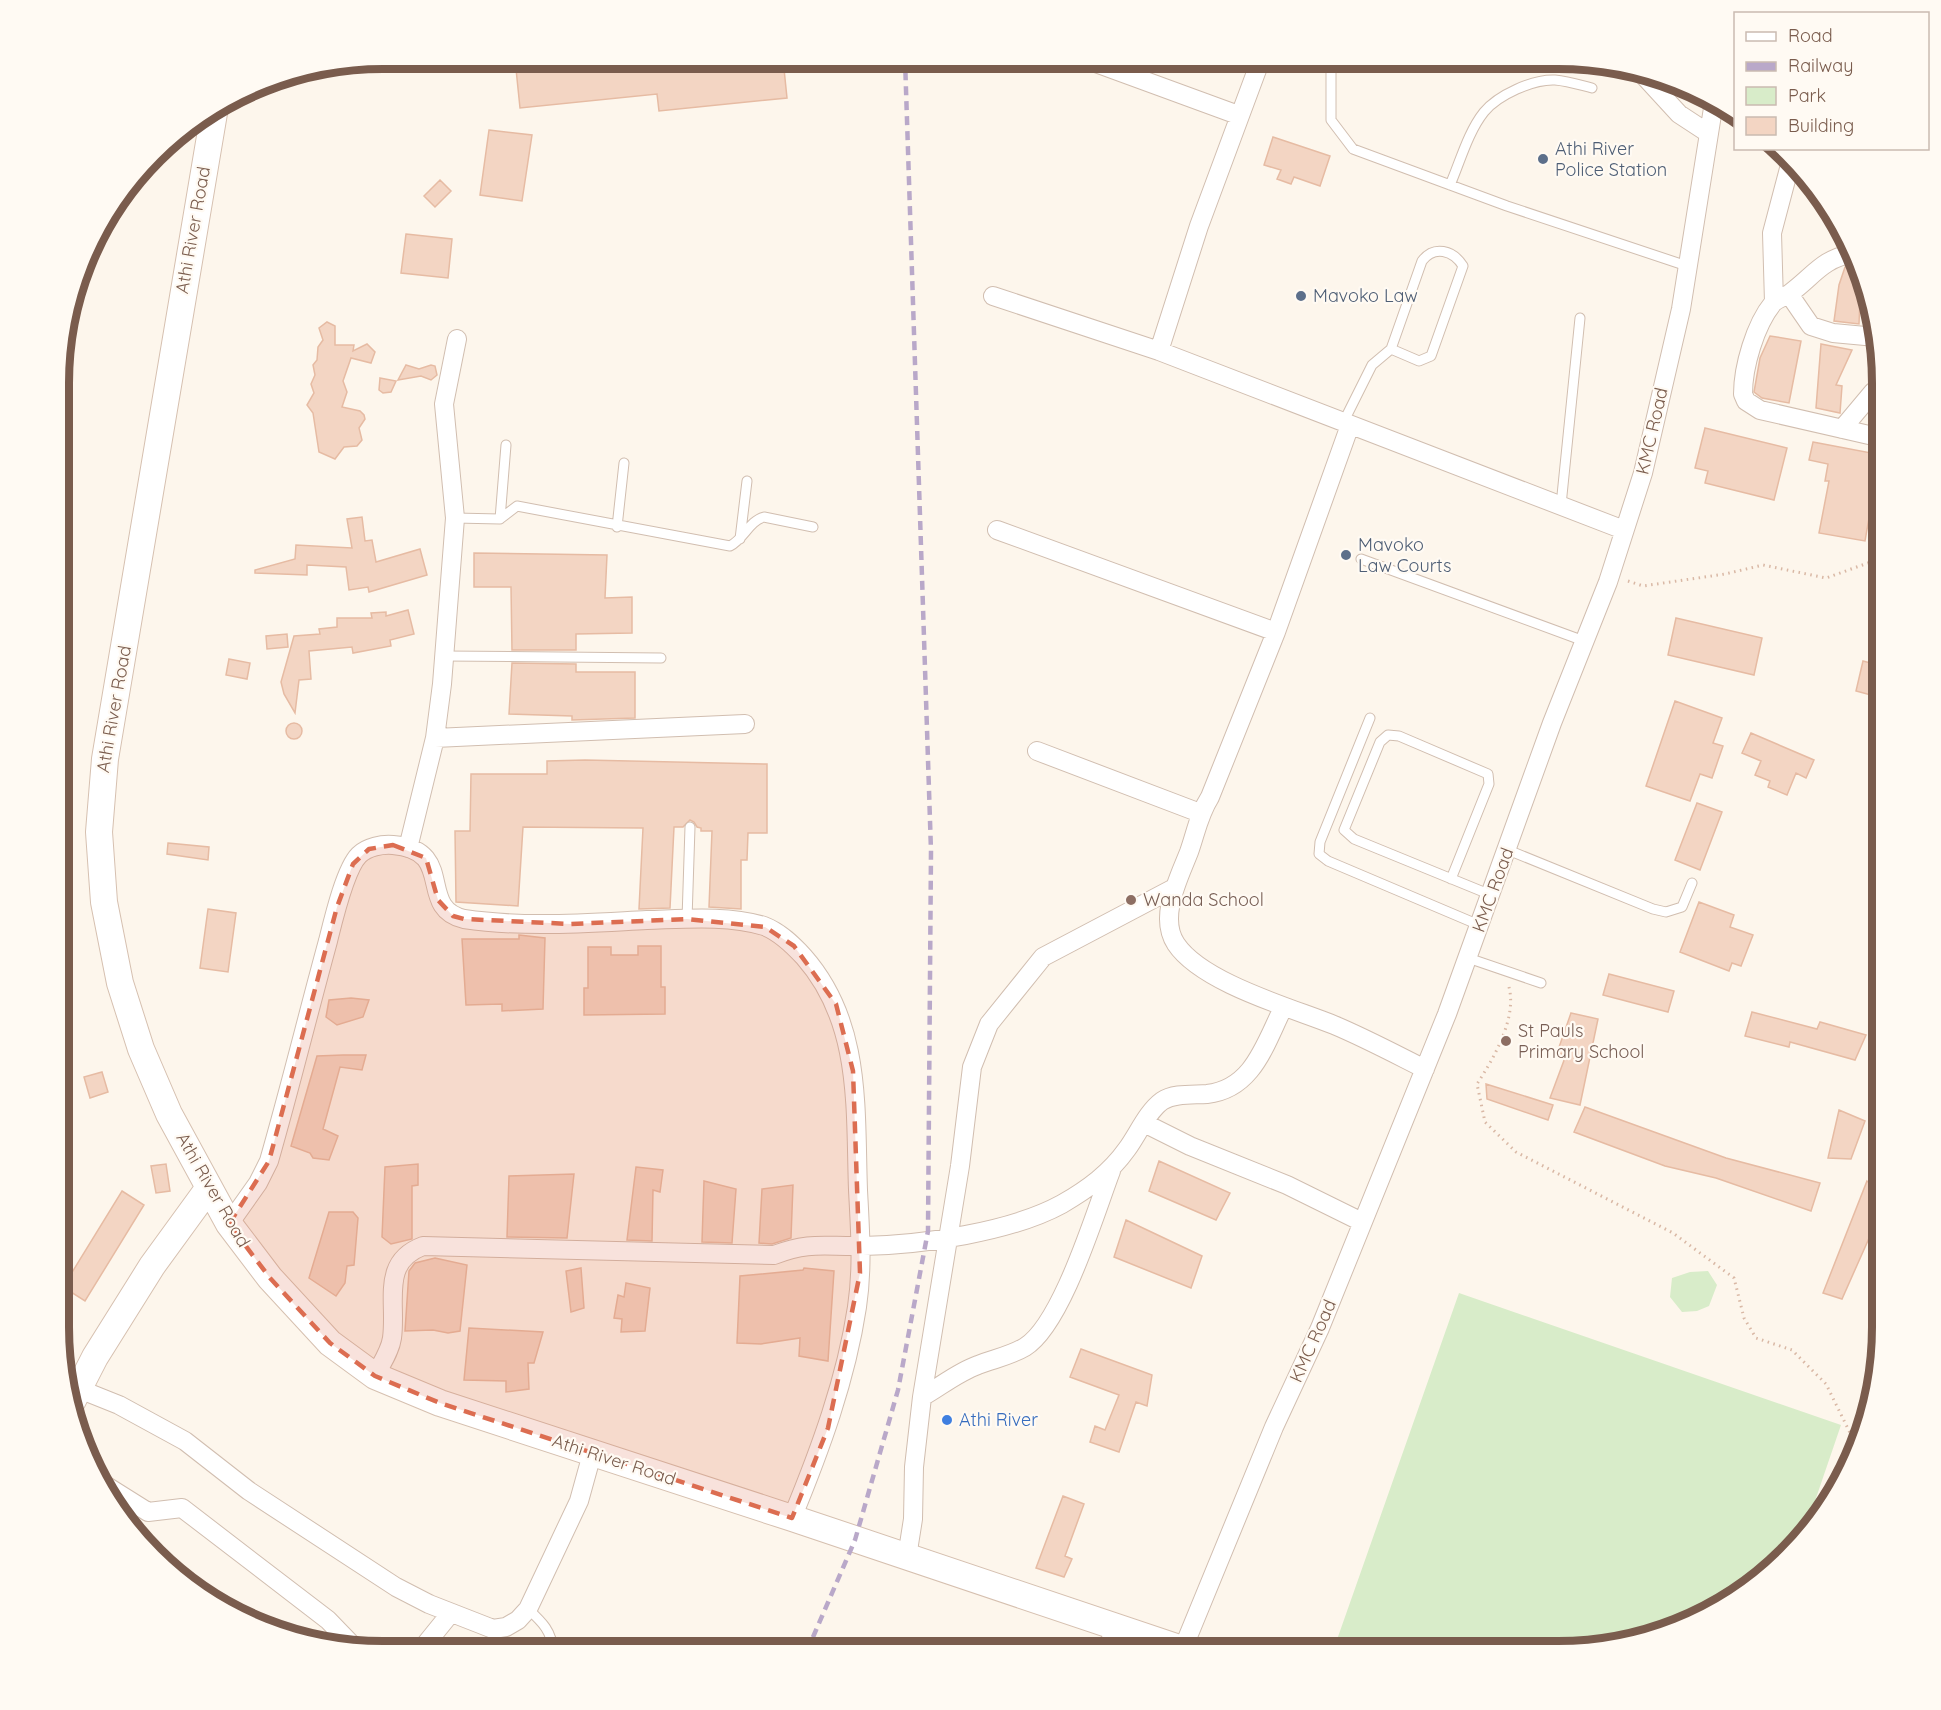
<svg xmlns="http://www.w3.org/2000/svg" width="1941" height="1710" font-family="Quicksand,sans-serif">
<rect width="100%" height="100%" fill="#fdf6ec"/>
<!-- green -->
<path fill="#d8ecc9" d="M1708,1271L1717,1285L1709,1306L1697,1311L1682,1312L1670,1297L1672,1278L1690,1272Z
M1459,1293L1841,1425L1803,1536L1772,1571L1682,1627L1579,1651H1333Z"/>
<!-- building -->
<path fill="#f3d5c3" stroke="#e6bba3" stroke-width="1.5" d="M515,59H783L787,98L659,111L657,94L520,108Z
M489,130L532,135L522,201L480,195Z
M1273,137L1330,156L1320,186L1294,177L1291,184L1277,179L1281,170L1264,165Z
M440,180L451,191L435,207L424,196Z
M406,234L452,239L448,278L401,273Z
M1856,264L1859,265L1861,275L1859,324L1834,321L1839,285L1845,267Z
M327,322L335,326V345H354L353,351L367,344L375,352L371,363L351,358L343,381L347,392L342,407L360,411L364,415L365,419L359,428L362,440L357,446L344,447L335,459L319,452L313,413L307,405L314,393L311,384L315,375L313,365L317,360L318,347L323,340L319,328Z
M1770,336L1801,341L1789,403L1762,398L1754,392L1760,358Z
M1821,344L1852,350L1836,385L1842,386L1840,413L1816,408Z
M406,365L419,369L431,365L435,366L437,375L431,380L421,376L398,380Z
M380,378L396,381L391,392L383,393L379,390Z
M1705,428L1787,448L1774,500L1705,483L1708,471L1695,468Z
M1813,442L1882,455V491L1874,490L1865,541L1819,533L1829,481H1825L1828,464L1809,460Z
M362,517L365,541L372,540L376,562L420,549L427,575L369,592L368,587L349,590L346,567L307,565V575L255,573V570L295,559L296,545L352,548L347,519Z
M474,553L607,555L605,598L632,597V633L576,634V650H512L511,587H474Z
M408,610L414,634L390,640L391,646L353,653L352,647L309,651L311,679L299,680L295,713L284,694L281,682L294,636L320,634L319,629L337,627V618H372L371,613L386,612V616Z
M1676,618L1762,638L1754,675L1668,655Z
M287,634L288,647L267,649L266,636Z
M229,659L250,663L247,679L226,675Z
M1863,661L1882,666V698L1856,691Z
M512,663L576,664V672H635V718L572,720V716L509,714Z
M1675,701L1722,718L1713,743L1723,746L1712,778L1700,774L1690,801L1646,786Z
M286 731a8 8 0 1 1 16 0a8 8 0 1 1-16 0Z
M1751,733L1814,760L1806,778L1796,773L1787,795L1768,787L1770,781L1755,775L1761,761L1742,753Z
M585,760L767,764V833H748L747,860H741V909L709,907L712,831H701V828L697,827L694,822L690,820L683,827H674L670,908L639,909L643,828L523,827L518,906L456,902L455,831H470L471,774H547V761Z
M1697,803L1722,812L1700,870L1675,860Z
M168,843L209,847L208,860L167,854Z
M1699,902L1734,915L1730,927L1753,935L1741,966L1732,963L1729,971L1680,952Z
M208,909L236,913L228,972L200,968Z
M519,935L545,938L543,1009L502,1011V1004L466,1005L462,939H519Z
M638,946H661V987H665V1014L584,1015V988H588V947H611V955H638Z
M1609,974L1674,991L1668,1012L1603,995Z
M351,998L369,1000L363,1017L337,1025L326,1017L329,1000Z
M1752,1012L1817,1029L1820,1022L1866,1035L1855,1060L1790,1042L1789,1047L1745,1036Z
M1571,1013L1598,1019L1580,1105L1550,1098L1566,1055L1557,1053Z
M343,1055H366L362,1070L340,1067L323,1129L338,1136L329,1160L313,1158L310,1153L291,1146L317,1056Z
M102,1072L108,1092L90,1098L84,1077Z
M1486,1084L1553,1105L1548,1120L1487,1099Z
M1585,1107L1726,1158L1820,1183L1811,1211L1716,1178L1665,1166L1574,1132Z
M1839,1110L1865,1121L1851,1159L1828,1158Z
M1159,1161L1230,1193L1216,1220L1149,1191Z
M166,1164L170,1191L156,1193L151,1166Z
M418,1164V1185L412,1186V1239L391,1244L382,1237L385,1167Z
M636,1167L663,1170L660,1192L653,1190L652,1241L627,1240Z
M574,1174L567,1238L507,1237L509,1176Z
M704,1181L736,1189L732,1243L702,1242Z
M1867,1181L1882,1191V1209L1842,1299L1823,1293Z
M793,1185L791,1238L772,1244L759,1243L762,1189Z
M122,1191L144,1205L85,1301L63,1287Z
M329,1212H353L358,1218L354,1265L347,1266L345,1283L336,1296L309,1278Z
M1126,1220L1202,1256L1191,1288L1114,1257Z
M435,1258L467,1265L460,1331L448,1333L433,1330L405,1331L409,1271L415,1263Z
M581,1268L584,1308L571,1312L566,1271Z
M804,1268L834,1271L828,1361L799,1356L800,1338L761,1344L737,1343L740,1276L803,1270Z
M626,1283L650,1288L645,1331L621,1332L622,1319L614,1318L618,1295L624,1297Z
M469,1328L543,1332L534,1363H528L529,1389L506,1392V1381L464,1380Z
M1081,1349L1152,1375L1147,1406L1136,1402L1119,1452L1090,1442L1095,1426L1105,1430L1119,1395L1070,1377Z
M1063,1496L1084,1504L1065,1556L1072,1559L1064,1577L1036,1568Z"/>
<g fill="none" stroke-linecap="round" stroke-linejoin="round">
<!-- lane casing -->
<g stroke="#d1beb0" stroke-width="11">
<path id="lane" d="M1335,59L1331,70V120L1353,149L1507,206L1687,266
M1450,185C1460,162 1468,132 1484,112C1498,95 1533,79 1555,80C1568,81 1580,85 1592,88
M1343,423L1372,365L1391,349L1422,261C1434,245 1453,250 1463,266L1431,356L1419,361L1391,349
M1561,505L1580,318
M455,518L500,519L517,506L730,546C744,539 749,521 764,517L813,527
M500,519L506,445
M617,527L624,463
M740,539L747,481
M1361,559L1584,641
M444,656L661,658
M1370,718L1320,842L1319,854L1328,861L1479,925
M1508,850L1653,909L1666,912L1682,907L1692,883
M1451,879L1489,784L1488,774L1399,736L1388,735L1380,742L1344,830L1354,839L1491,895
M687,919L690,827
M1468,958L1541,983
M528,1609C542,1622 552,1631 553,1651
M1099,1651L1113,1627"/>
</g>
<!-- street casing -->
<g stroke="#d1beb0" stroke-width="20">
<path id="street" d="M1085,59L1238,115
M1645,77L1679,114L1708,133
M1854,253C1821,259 1814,276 1789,294C1784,297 1777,299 1773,303C1755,325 1743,367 1743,394L1746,401L1760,410L1882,438
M1789,294L1811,326L1833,333L1876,337
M993,296L1159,351L1624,530
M1774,302L1772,233L1791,161
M1159,351L1199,226L1261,59
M1350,425L1276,632L1210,797C1199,814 1196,832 1189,852C1179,878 1158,917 1176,944C1202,983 1292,1008 1334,1025C1365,1038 1395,1054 1425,1069
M1842,429L1873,392L1882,385
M997,530L1276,632
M435,738L745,724
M1037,751L1200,813
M408,848L435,738L442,684L455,518L444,404L457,339
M1144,1123L1190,1146L1287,1185L1362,1222
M229,1224L258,1183L269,1161C290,1088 308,1014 328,941C333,921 345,869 359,855C367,847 382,844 393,845C457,850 416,908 464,919C524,928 586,923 647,920C684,919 727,915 764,926C780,932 793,945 804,957C862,1023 855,1108 858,1190C860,1229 863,1267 857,1307C846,1380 820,1450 792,1518
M375,1376C381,1364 390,1352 392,1338C397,1302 380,1262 423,1246L774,1255C811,1241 825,1247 863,1246C921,1245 1011,1232 1062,1204C1088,1189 1110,1173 1127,1149C1138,1134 1147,1112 1162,1101C1174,1093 1193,1095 1207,1094C1253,1089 1265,1044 1283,1008
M79,1389L119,1405L185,1441L249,1491L396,1587L429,1604L493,1629L506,1627L518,1620L528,1609L579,1501L592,1454
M922,1397C940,1387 958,1372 978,1365C993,1359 1010,1356 1025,1347C1062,1324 1095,1213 1111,1171
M105,1485L148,1512L182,1508L328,1620L356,1649
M907,1557L913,1519L914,1467L922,1397L960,1166L972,1067L989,1024L1043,957L1174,888
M420,1651L450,1614
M1182,1651L1274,1427L1320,1328L1447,1014L1552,723L1608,582L1643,473L1681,309L1714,102"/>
</g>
<!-- secondary casing -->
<g stroke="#d6c0b0" stroke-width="28">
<path id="secondary" d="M214,113L105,759L99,832L104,902L120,983L141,1049L169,1114L229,1224L270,1278L330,1343L375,1376L440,1403L792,1518L1188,1651
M72,1402L95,1357L152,1266L208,1189"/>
</g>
<!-- path -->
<path stroke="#d9b8a5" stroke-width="3" stroke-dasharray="1.5 4.5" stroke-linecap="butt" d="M1628,581L1643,586L1725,574L1763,565L1826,578L1882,558
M1509,987C1517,1018 1494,1058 1477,1084L1485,1122L1516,1152L1673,1233L1734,1278L1744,1318L1756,1338L1792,1350L1826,1384L1858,1449"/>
<!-- lane -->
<use href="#lane" stroke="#fff" stroke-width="9"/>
<!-- street -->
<use href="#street" stroke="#fff" stroke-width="18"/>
<!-- secondary -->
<use href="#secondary" stroke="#fff" stroke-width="26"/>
<!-- rail -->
<path stroke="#b9a8c9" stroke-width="4.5" stroke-dasharray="9 6" stroke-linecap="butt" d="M807,1651L855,1540L898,1390L928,1231L931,851L905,59"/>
</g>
<!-- marked area -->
<path fill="#dc6d51" fill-opacity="0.2" stroke="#dc6d51" stroke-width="4.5" stroke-dasharray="12 8" stroke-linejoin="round" d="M393,845L426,858L438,900L453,916L464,919L571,924L687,919L765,927L794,946L836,1004L853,1071L860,1273L828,1428L792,1518L440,1403L375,1376L330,1343L270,1278L229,1224L269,1161L337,907L353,864L369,849Z"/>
<!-- markers -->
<g fill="#5c6f8a" stroke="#fffaf3" stroke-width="2">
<circle cx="1543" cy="159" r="6"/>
<circle cx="1301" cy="296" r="6"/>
<circle cx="1346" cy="555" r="6"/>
</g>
<g fill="#8d6e63" stroke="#fffaf3" stroke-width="2">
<circle cx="1131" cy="900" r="6"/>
<circle cx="1506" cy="1041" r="6"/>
</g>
<circle fill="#3f7fe0" stroke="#fffaf3" stroke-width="2" cx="947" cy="1420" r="6"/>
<g text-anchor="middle" stroke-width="4.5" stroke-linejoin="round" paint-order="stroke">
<!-- service labels -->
<g font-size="18" fill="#4e5e75" stroke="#fffaf3" text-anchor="start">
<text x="1555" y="155">Athi River<tspan x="1555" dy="21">Police Station</tspan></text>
<text x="1313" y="302">Mavoko Law</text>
<text x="1358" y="551">Mavoko<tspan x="1358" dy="21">Law Courts</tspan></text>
</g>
<!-- street labels -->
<g font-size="18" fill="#7a5c4d" stroke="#fffaf3">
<text transform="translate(193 230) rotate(-80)" y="6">Athi River Road</text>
<text transform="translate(1652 431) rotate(-77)" y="6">KMC Road</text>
<text transform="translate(114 709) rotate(-80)" y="6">Athi River Road</text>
<text transform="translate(1493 890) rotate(-70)" y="6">KMC Road</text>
<text transform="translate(213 1190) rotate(60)" y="6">Athi River Road</text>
<text transform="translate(1313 1341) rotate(-66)" y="6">KMC Road</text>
<text transform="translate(614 1460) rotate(18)" y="6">Athi River Road</text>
</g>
<!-- education labels -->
<g font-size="18" fill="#785e54" stroke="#fffaf3" text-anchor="start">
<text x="1143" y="906">Wanda School</text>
<text x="1518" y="1037">St Pauls<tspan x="1518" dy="21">Primary School</tspan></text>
</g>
<!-- shop labels -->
<g font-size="18" fill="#366cbe" stroke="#fffaf3" text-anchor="start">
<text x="959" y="1426">Athi River</text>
</g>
</g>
<!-- crop -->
<path d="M0 0H1941V1710H0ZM383 69H1558A314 314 0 0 1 1872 383V1327A314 314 0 0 1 1558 1641H383A314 314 0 0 1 69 1327V383A314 314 0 0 1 383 69Z" fill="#fffaf3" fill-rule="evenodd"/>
<path fill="none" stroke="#7a5c4d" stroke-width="8" d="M383 69H1558A314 314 0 0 1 1872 383V1327A314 314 0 0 1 1558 1641H383A314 314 0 0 1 69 1327V383A314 314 0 0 1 383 69Z"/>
<!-- legend -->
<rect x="1734" y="12" width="195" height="138" fill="#fffaf3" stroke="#cabbb1" stroke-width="1.5"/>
<rect x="1746" y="32" width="30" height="9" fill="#ffffff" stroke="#cabbb1" stroke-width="1.5"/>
<text x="1788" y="42" font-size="18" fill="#7a5c4d">Road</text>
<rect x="1746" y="62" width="30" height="9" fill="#b9a8c9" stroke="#cabbb1" stroke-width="1.5"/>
<text x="1788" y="72" font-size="18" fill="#7a5c4d">Railway</text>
<rect x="1746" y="87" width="30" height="18" fill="#d8ecc9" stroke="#cabbb1" stroke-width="1.5"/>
<text x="1788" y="102" font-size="18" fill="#7a5c4d">Park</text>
<rect x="1746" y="117" width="30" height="18" fill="#f3d5c3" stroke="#cabbb1" stroke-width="1.5"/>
<text x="1788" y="132" font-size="18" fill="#7a5c4d">Building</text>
</svg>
